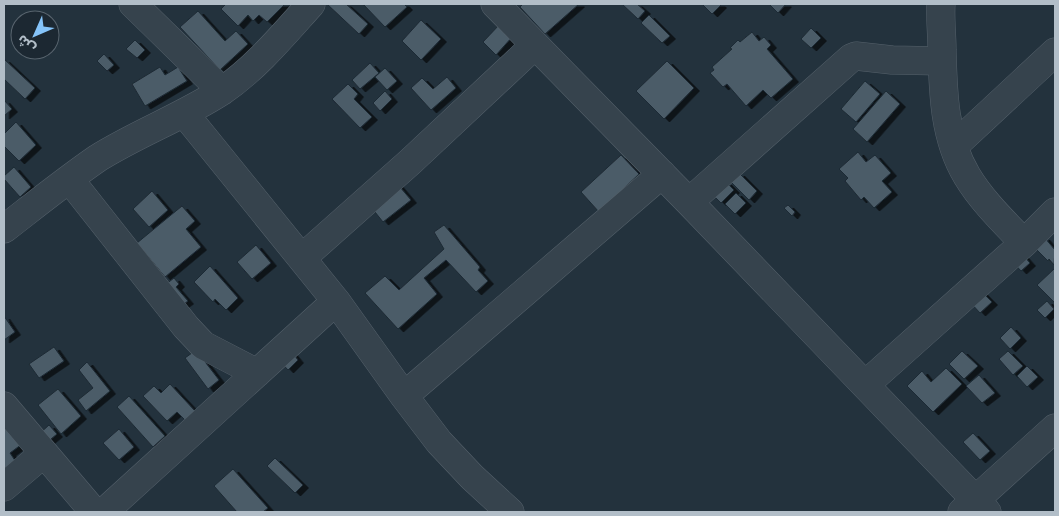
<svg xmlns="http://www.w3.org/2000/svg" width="1059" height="516" font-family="'Sofia Sans Condensed','Noto Sans Arabic',sans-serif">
<defs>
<filter id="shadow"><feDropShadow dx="5.5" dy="3" stdDeviation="0" flood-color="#0009"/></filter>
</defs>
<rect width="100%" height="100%" fill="#23323d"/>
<!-- building -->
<path fill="#4b5c68" stroke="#1e2a34" filter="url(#shadow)" d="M226,4H285L267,22L259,15L253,21L248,15L238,26L221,9Z
M327,4H346L368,24L359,34Z
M363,4H404L407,7L385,27Z
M523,4H579L545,34L520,7Z
M622,4H637L645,11L638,19Z
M702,4H720L721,5L712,14Z
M769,4H786L778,13Z
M198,11L225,41L236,31L248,44L220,70L180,27Z
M649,15L670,36L662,43L641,23Z
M421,20L441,39L421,60L402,41Z
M500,24L513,36L496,55L483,42Z
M811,28L821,38L811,48L801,39Z
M752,32L759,41L764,37L771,45L767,49L793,79L771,98L763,90L746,106L727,84L723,87L710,73L714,70L712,67L732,49L730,48L738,40L740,42Z
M135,40L145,50L137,58L126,49Z
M104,54L114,65L107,71L97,61Z
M4,59L35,88L25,99L4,79Z
M667,61L694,88L664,119L636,91Z
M370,63L379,73L360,89L352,80Z
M160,67L165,75L178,67L187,81L145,106L132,84Z
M385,68L397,81L387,90L375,77Z
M447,77L456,88L431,110L411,88L422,78L433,89Z
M865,81L880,94L856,122L841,109Z
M348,84L358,94L354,99L372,117L360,128L332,99Z
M385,91L392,99L380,111L373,103Z
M886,91L900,104L867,142L853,129Z
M4,100L12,109L4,116Z
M16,122L36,145L19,161L4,146V134Z
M858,152L866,162L875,155L891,173L882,181L892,192L874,208L864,197L861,200L845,181L848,178L839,169Z
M621,155L639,174L599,212L581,192Z
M14,167L31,187L20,197L4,179V176Z
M739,173L757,191L749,200L730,181Z
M394,180L411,200L383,222L367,202Z
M726,182L734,190L721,203L713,195Z
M152,191L168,210L149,227L133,209Z
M736,193L746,203L735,214L725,204Z
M788,205L795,212L792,216L784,208Z
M182,206L195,221L186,229L201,247L165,277L137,243Z
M444,225L480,267L478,270L488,281L476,292L446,260L424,278L437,294L398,329L365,293L385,276L399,290L444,249L434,232Z
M1044,237L1055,250L1054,265L1049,259L1048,261L1034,247Z
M256,245L271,263L252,279L237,262Z
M1021,253L1030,263L1021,271L1012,261Z
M210,266L238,298L226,310L215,299L213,302L194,282Z
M1054,269L1055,270V303L1037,285Z
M174,278L179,284L176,287L188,301L181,306L165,285Z
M980,290L992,302L980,313L969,301Z
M1047,301L1054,309L1045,318L1037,310Z
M4,316L15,332L4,340Z
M1011,327L1021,338L1010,349L1000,338Z
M54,347L64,361L39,378L29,364Z
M289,349L298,360L288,370L278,359Z
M196,350L219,380L208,389L185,358Z
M962,351L978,366L964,379L949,364Z
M1008,351L1023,366L1013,375L999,359Z
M87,362L110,391L86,411L78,400L93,388L79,370Z
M1027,366L1038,377L1027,387L1017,376Z
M946,368L962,384L933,412L907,386L922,371L931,382Z
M979,375L995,393L982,403L966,386Z
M170,384L195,411L185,420L177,412L167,421L143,396L154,386L161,393Z
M58,389L81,416L61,434L38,405Z
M129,396L165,436L153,447L117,407Z
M4,420L22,444L10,453L16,462L4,472Z
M49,425L57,434L45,444L38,435Z
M119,429L134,447L119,460L103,443Z
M973,433L990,451L980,460L963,442Z
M275,458L303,485L295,493L267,466Z
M233,469L268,508L263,512H237L214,486Z"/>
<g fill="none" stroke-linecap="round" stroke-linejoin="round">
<!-- minor casing -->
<g stroke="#55616b" stroke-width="29">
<path id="minor" d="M133,4L222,91
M495,4L689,202L987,512
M941,4C940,19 942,34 942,50C943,92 944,138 967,176C982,201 1004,222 1024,243
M184,113L336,301L404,396L439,442L472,477L510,512
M954,146L1055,52
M70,180L186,327L203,345L257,373
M689,202L851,58L856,56L892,60L942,61
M4,229C35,205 66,180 98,158C138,133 182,117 222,91C256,68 284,34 311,4
M302,258L410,162L535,45
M865,385L1024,243L1055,212
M404,396L662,174
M4,406L94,512
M4,487L43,454
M104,512L336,301
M962,512L1055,428"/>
</g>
<!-- minor -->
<use href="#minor" stroke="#36434d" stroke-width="28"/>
</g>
<!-- border -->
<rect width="1059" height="516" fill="none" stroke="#b2bec8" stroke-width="10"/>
<!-- north arrow -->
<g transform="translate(35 35) rotate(225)"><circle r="24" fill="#1c2832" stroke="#58646e"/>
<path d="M0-4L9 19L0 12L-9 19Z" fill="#85c4fa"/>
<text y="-8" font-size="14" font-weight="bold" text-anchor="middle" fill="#b2bec8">ش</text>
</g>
</svg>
